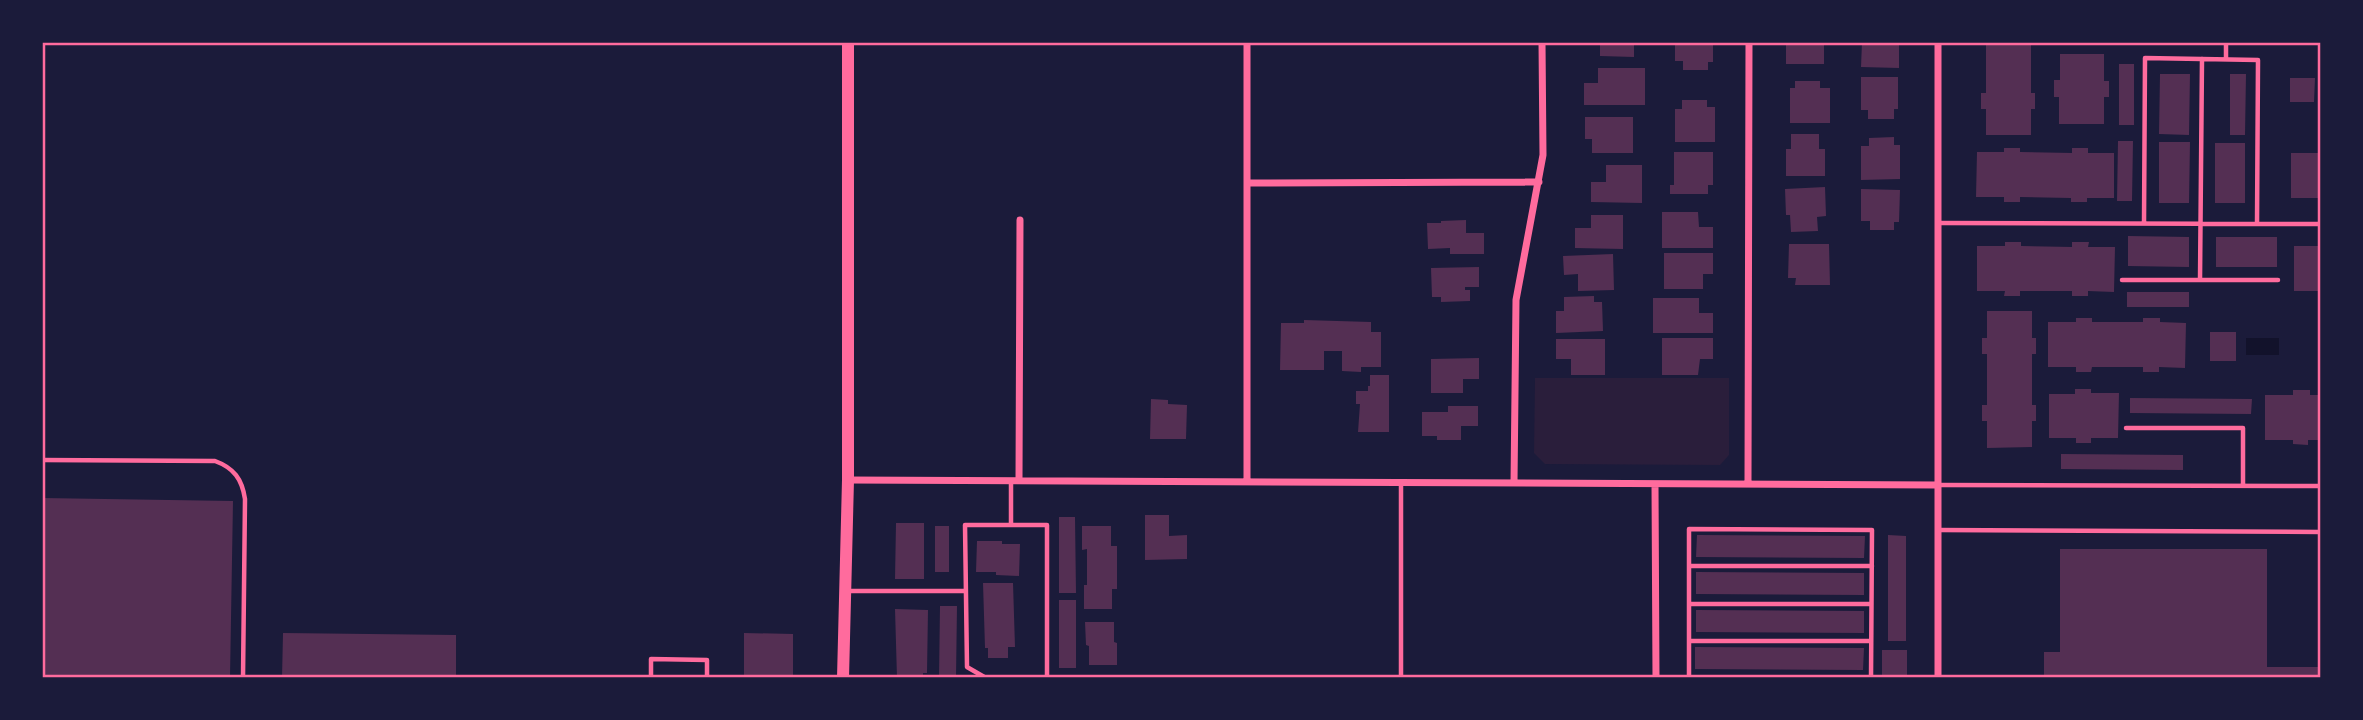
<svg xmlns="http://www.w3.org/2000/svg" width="2363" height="720" font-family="Cabin,sans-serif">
<rect width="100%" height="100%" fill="#1b1b3a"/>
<!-- green -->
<path fill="#2a1e3b" d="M1535,378H1729V455L1720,465L1545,464L1534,453Z"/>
<!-- water -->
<path fill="#12122b" d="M2246,338H2279V355H2246Z"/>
<!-- building -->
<path fill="#542f53" d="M1600,42H1634V57L1600,56Z
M1675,42H1713V62H1708V70H1683V61H1675Z
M1786,42H1824V64H1786Z
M1862,42H1899V68L1861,67Z
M1986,42H2031V93H2035V109H2031V135H1986V109H1981V93H1986Z
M2060,54H2104V81H2109V97H2104V124H2059V97H2054V80H2060Z
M2119,64H2134V125H2119Z
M1598,68H1645V105H1584V83H1598Z
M2160,74H2190L2189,135L2159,134Z
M2230,74H2246L2245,135H2230Z
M1861,77H1898V109H1894V119H1868V110H1861Z
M2290,78H2315L2314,102H2290Z
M1795,81H1820V88H1830V123H1790V88H1795Z
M1682,100H1707V107H1715V142H1675V109H1682Z
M1585,117H1633V153H1592V139H1585Z
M1791,134H1819V149H1825V176H1786V149H1791Z
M1894,137V145H1900V179L1861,180V146H1869V138Z
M2118,141H2133L2132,201H2117Z
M2159,142H2190L2189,203H2159Z
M2215,143H2245V203H2215Z
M2004,148H2020V152L2072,153V148H2088V153H2114V198H2087V202H2071V198L2020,197V202H2004V197H1976L1977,152H2004Z
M2319,148H2321V202H2318V198H2291V153H2318Z
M1674,152H1713V185H1708V194H1670V185H1674Z
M1606,165H1642V203L1591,202V182H1606Z
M1825,187L1826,216L1817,217L1818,231L1791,232L1790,215H1786L1785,189Z
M1861,189L1900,190L1899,222H1894V230H1870V221H1861Z
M1662,212H1698L1699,227H1713V248H1662Z
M1591,215H1623V249L1575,248V228H1591Z
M1466,220V233H1484V254H1450V248L1428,249L1427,223H1441V221Z
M2128,236L2189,237V267L2128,266Z
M2216,237H2277V267H2216Z
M2005,242H2021V246L2072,247V242H2089L2088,247H2115L2114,292L2088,291V296H2072V291H2020V296H2004L2005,291H1977V246H2005Z
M1789,244H1829L1830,285H1795L1796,278H1788Z
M2294,246H2321V291H2294Z
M1664,253H1713V274H1703V289H1664Z
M1613,254L1614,290L1578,291V274L1564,275L1563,256Z
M1479,267V287H1465V290H1470V301L1441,302V297H1432L1431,268Z
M2127,292H2189V307H2127Z
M1594,296V302H1602L1603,331L1556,333V311H1564V297Z
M1653,298H1699V313H1713V333H1653Z
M1987,311H2032V338H2036V354H2032V405H2036V421H2032V447L1987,448V421H1982V405H1987V354H1982V338H1987Z
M2076,318H2092V322H2143V318H2160V322L2186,323L2185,368L2159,367V372H2143V367H2092L2091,372H2076V367H2048V322H2076Z
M1304,320L1371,322V332H1381V367H1361V372L1342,371V351H1324V370H1280L1281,323H1304Z
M2210,332H2236V361H2210Z
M1662,338H1713V359H1700L1698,375H1662Z
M1556,339H1605V375H1571V359H1556Z
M1479,358V379H1463V393H1431V359Z
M1370,375H1389V432H1358L1360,404H1356V391H1368V386H1370Z
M2075,389H2091V393H2119L2118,438H2091V443H2076V438H2049V394H2075Z
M2293,390H2310V395H2321V440H2308V445L2293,444V440H2265V395H2293Z
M2130,398L2252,399L2251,414L2130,413Z
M1151,399L1168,400V404L1187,405L1186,439H1150Z
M1448,406H1478V426H1461V440H1437V436H1422V412H1448Z
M2061,454L2183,455V470L2061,469Z
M42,498L233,501L230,678H42Z
M1145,515H1169V536L1187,535V559L1145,560Z
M1059,517H1075L1076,593H1059Z
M896,523H924V579H895Z
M935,526H949V572H935Z
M1082,526H1111V546H1117V589H1112V609H1084V585H1087V549L1082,550Z
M1697,535L1865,536L1864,558L1696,557Z
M1888,535L1906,536V641H1888Z
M977,541H1002V544H1020L1019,576L996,575V572H976Z
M2060,549H2267V667H2321V678H2044V652H2060Z
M1696,572L1864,573V595L1696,594Z
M983,583H1013L1015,647H1008V658H988V648H985Z
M1059,600H1076V668H1059Z
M940,606H957L956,678H939Z
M895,609L928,610L927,673H923V678H897Z
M1696,610L1864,611V633L1696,632Z
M1085,622H1114V642L1117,643V665H1089V646L1086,645Z
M283,633L456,635V678H282Z
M744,633L793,634V678H744Z
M1695,647L1864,648L1863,670L1695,669Z
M1882,650H1907V678H1882Z"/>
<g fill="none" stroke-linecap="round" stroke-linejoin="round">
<!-- service -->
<path stroke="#ff6b9d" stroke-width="4.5" d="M2226,59V42
M1938,223L2321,224
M2144,223L2145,58L2258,60L2257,224
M2122,280H2278
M2200,280L2202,59
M2126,428H2243V486
M42,460L215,461C234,468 242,479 245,499L243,678
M1011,481V525H1047V678
M1401,483V678
M1938,485L2321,486
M1939,530L2321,532
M1689,566H1872
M847,591H965
M1689,604H1871
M1689,641H1871
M651,678V659L707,660V678
M986,678L967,667L965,525H1011
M1689,678V529L1872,530L1871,678"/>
<!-- minor -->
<path stroke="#ff6b9d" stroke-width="7" d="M1247,42V482
M1247,183L1539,182
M848,480L1938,485
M1019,481L1020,220
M1514,483L1516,300L1543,155L1542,42
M1655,484L1656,678
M1748,484L1749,42
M1938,678V42"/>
<!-- tertiary -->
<path stroke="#ff6b9d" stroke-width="12" d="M843,678L848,480V42"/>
</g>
<!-- border -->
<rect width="2363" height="720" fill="none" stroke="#1b1b3a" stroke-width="88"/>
<rect x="44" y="44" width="2275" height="632" fill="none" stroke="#ff6b9d" stroke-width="2.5"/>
</svg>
